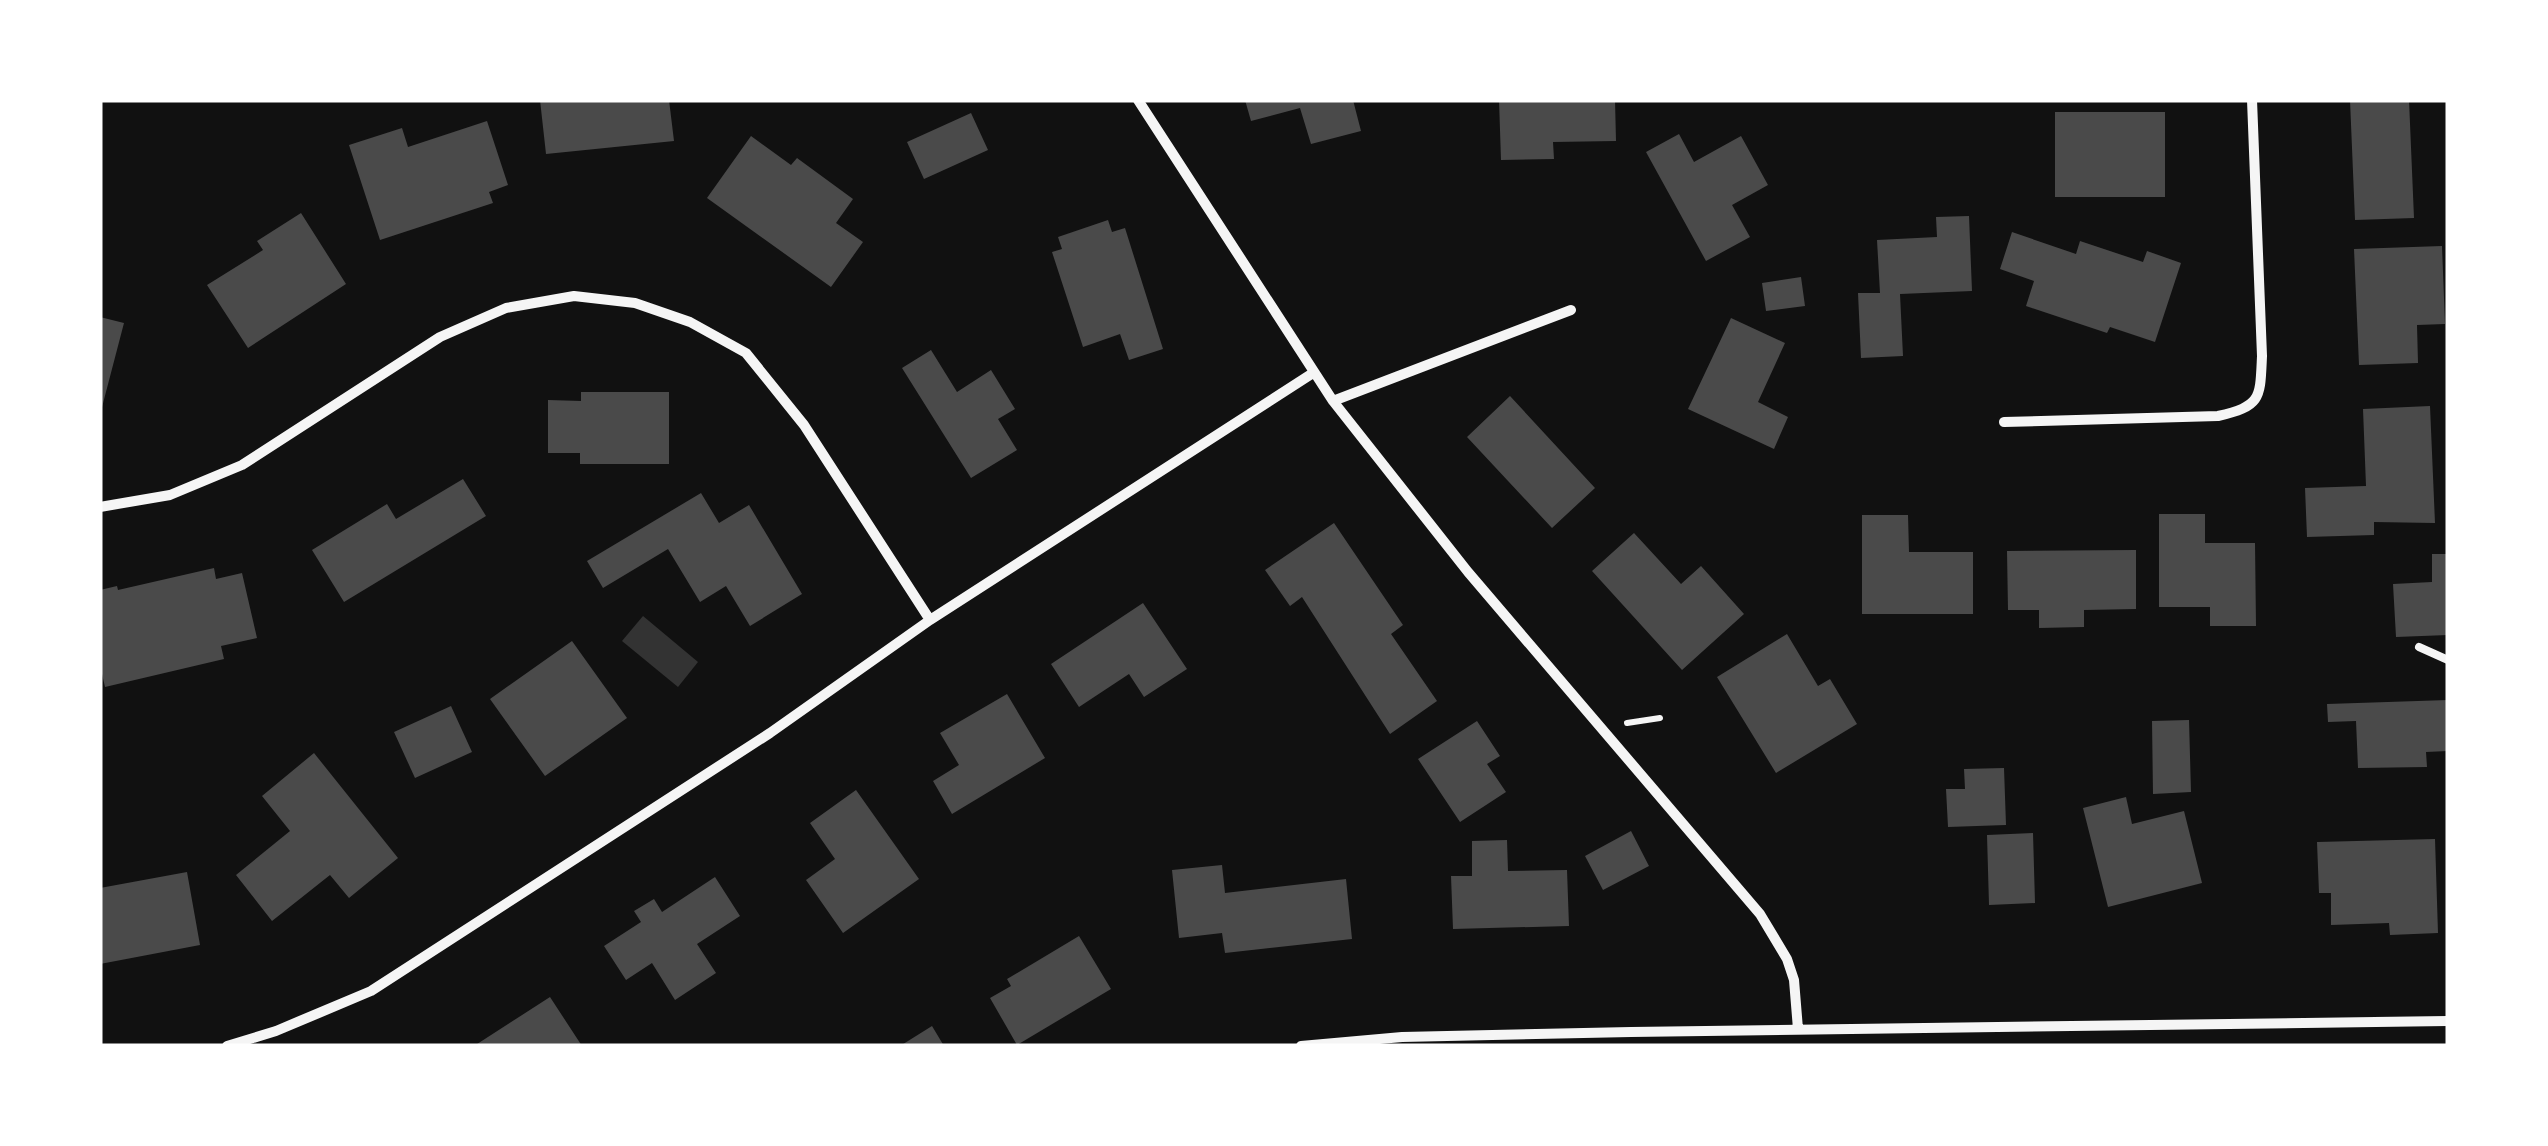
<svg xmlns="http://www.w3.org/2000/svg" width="2548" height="1146" font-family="'Alegreya Sans',sans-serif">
<rect width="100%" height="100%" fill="#111"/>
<!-- water -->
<path fill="#333" d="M643,616L698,662L678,687L622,641Z"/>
<!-- building -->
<path fill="#4a4a4a" d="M540,100H669L674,141L546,154Z
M1245,100H1353L1361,131L1311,144L1300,108L1251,121Z
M1499,100H1615L1616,141L1553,142L1554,159L1501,160Z
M2350,100H2409L2414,218L2355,220Z
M2055,112H2165V197H2055Z
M971,113L988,150L924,179L907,142Z
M487,121L508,185L489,192L493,203L380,240L349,145L402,128L408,147Z
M1679,134L1694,162L1741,136L1768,185L1732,205L1750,237L1706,261L1646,152Z
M751,136L791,165L797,158L853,199L836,223L863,242L831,287L707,198Z
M301,213L346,284L248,348L207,285L263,250L257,241Z
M1969,216L1972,291L1900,294L1903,356L1861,358L1858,293H1880L1877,240L1937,237L1936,217Z
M1108,220L1112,232L1125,228L1163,349L1129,360L1120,334L1083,347L1052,252L1062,249L1058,237Z
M2012,232L2076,254L2080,241L2143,262L2147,251L2181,263L2155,342L2110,327L2107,333L2026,306L2034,281L2000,269Z
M2442,246L2445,324L2417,325L2418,363L2359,365L2354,249Z
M1801,277L1805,306L1766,311L1762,283Z
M100,317L124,323L101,411L100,410Z
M1731,318L1785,343L1758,402L1788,417L1774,449L1688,409Z
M931,350L957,392L991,370L1015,409L998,419L1017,450L971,478L902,368Z
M581,392H669V464H580V453H548V400L581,401Z
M1510,396L1595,488L1552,528L1467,437Z
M2430,406L2435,523L2374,522V535L2307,537L2305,488L2366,486L2363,409Z
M463,479L486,516L344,602L312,550L387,504L396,519Z
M701,493L719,523L749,505L802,594L750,626L726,586L700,602L668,549L603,588L587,561Z
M2159,514H2205V543H2255L2256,626H2210V607H2159Z
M1862,515H1908L1909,552H1973V614H1862Z
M1334,523L1403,625L1391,634L1437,701L1390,734L1302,597L1290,606L1265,570Z
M1634,533L1681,584L1701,566L1744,614L1682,670L1592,571Z
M2136,550V609L2084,610V627L2039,628V610H2008L2007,551Z
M2432,554H2448V635L2396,637L2393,584L2432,582Z
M214,568L216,579L242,573L257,638L221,646L224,659L105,687L100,665V590L117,586L118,590Z
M1143,603L1187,669L1144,697L1129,674L1079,707L1051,664Z
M1787,634L1818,686L1830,679L1857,724L1776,773L1717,677Z
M572,641L627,718L545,776L490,699Z
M1007,694L1045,758L952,814L933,781L959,765L940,733Z
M2448,700V751L2426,752L2427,767L2358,768L2356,721L2328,722L2327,704Z
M451,706L472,752L415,778L394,732Z
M2189,720L2191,792L2153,794L2152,721Z
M1477,721L1500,756L1487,764L1506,792L1460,822L1418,759Z
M314,753L398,858L349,898L330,875L272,921L236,875L290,831L262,796Z
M2004,768L2006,825L1948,827L1946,789H1965L1964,769Z
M856,790L919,879L843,933L806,880L835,859L810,823Z
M2126,797L2132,824L2184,811L2202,883L2108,907L2083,808Z
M1631,831L1649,866L1603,890L1585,856Z
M2033,833L2035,903L1989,905L1987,835Z
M2435,839L2438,933L2390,935L2389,923L2331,925V893H2319L2317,842Z
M1507,840L1508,871L1567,870L1569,926L1453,929L1451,876H1472V841Z
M1222,865L1225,893L1346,879L1352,939L1225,953L1222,933L1179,938L1172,870Z
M187,872L200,945L100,964V888Z
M715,877L740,916L697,944L716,973L675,1000L652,963L626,980L604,946L641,922L634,911L654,899L662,912Z
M1079,936L1111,989L1017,1045L990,998L1011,986L1007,979Z
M550,997L582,1046H474Z
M932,1026L944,1046H900Z"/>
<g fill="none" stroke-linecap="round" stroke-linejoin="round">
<!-- path -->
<path stroke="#f5f5f5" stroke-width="6" d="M1627,723L1660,718"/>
<!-- service -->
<path stroke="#f5f5f5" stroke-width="8" d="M2419,647L2448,660"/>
<!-- minor -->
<path stroke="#f5f5f5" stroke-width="10" d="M1138,100L1333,401L1468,572L1760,914L1787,959L1794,980L1798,1029
M1333,401L1571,310
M2004,422L2218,416C2262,406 2260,398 2262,356L2252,100
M100,507L170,495L242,465L440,337L506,308L574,296L635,303L690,322L746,353L804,425L930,620
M227,1046L276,1031L371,991L770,733L930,620L1313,373
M1301,1046L1402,1037L1631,1032L2448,1021"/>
</g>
<!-- border -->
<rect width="2548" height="1146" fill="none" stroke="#ffffff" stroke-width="205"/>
</svg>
